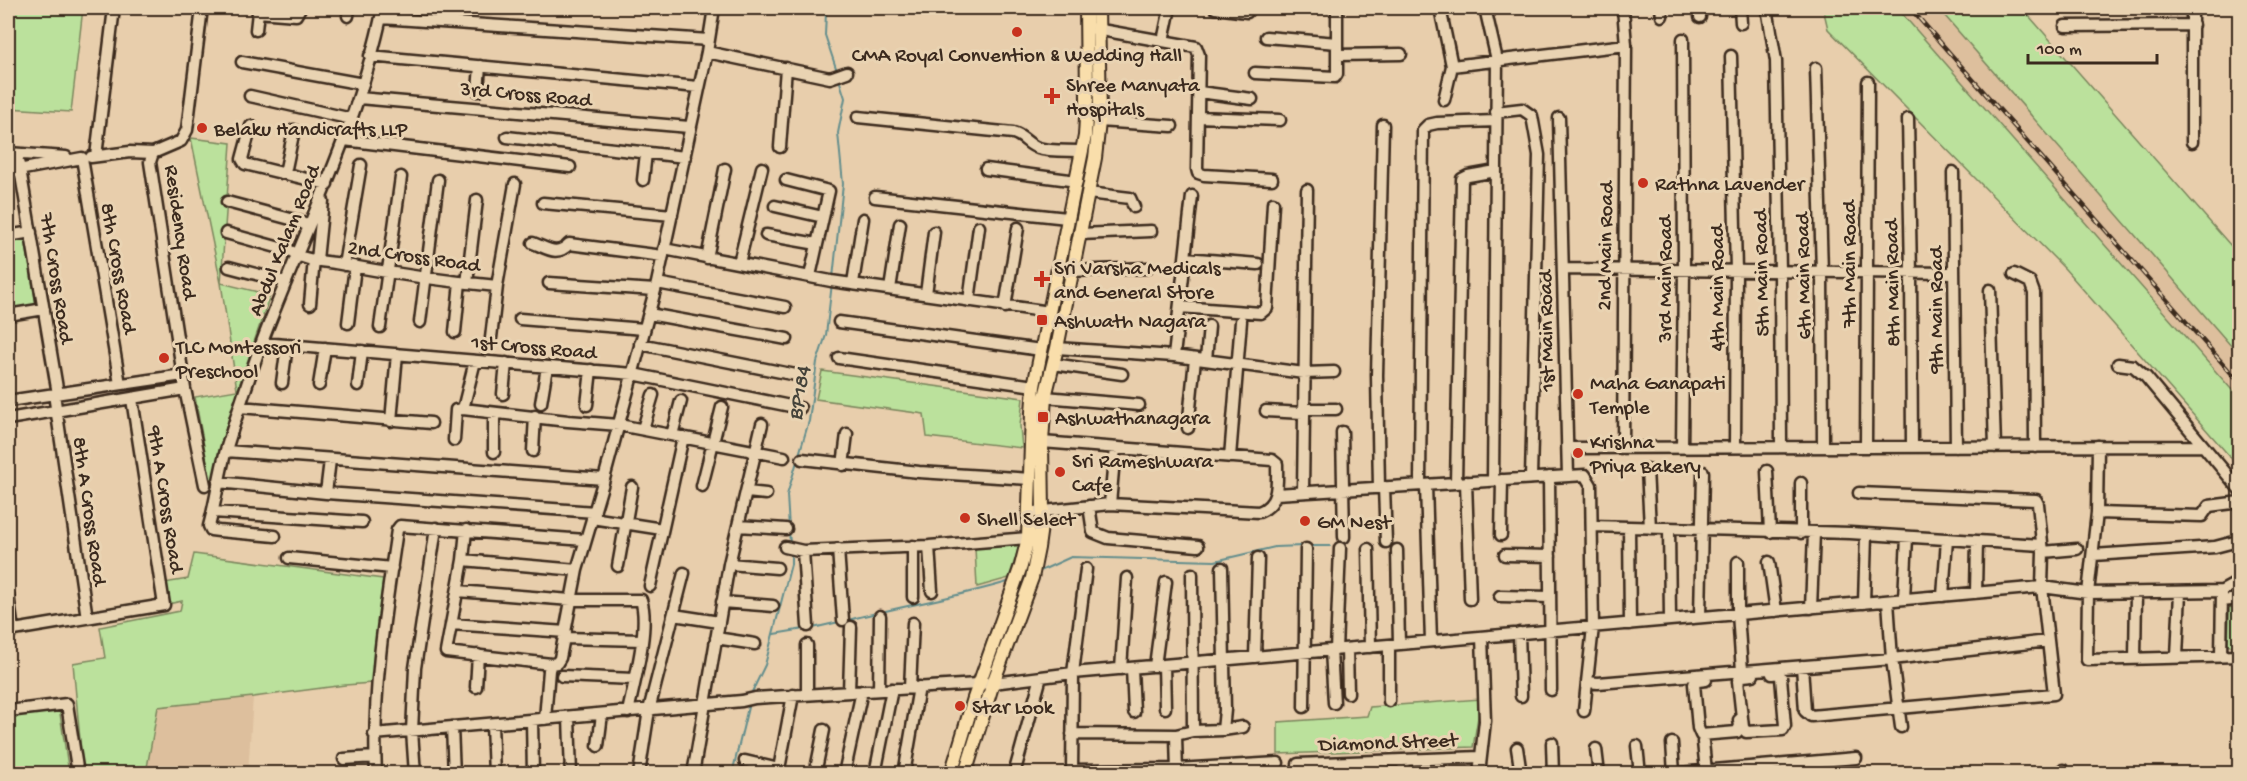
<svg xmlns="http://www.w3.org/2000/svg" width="2247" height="781" font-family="'Gochi Hand',sans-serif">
<rect width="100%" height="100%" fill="#e8ceac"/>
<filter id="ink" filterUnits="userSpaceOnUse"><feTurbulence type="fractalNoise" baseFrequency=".0167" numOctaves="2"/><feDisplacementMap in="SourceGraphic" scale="12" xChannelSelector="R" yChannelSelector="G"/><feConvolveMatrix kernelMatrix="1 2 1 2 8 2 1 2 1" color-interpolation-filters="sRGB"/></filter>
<g filter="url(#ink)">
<!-- built -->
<path fill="#ddbf9d" d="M1897,8H1938L2239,355V398Z
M253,697L248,773L146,774L158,707Z"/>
<!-- green -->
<path fill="#bbe19c" stroke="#7b865d" stroke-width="1.5" d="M8,8H83L71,112L8,108Z
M1823,8H1897L2239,398V467L2065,269L1828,29Z
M1938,8H2022L2239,255V355Z
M191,138L231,143L221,283L270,295L230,413L211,485L195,397L237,390L221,283Z
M25,238L36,305L8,310V241Z
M822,371L1023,398L1020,426L1022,448L927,437L924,414L816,399Z
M1020,543L1009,578L977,587L975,548Z
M194,554L383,579L372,683L345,685L253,697L158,707L146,773H83L73,663L105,658L100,627L180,611L182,601L168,604L164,583L188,579Z
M2239,590V645L2228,646L2230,596Z
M1481,699L1473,747L1278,754V722L1367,716L1370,707Z
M59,707L69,773L8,774V715Z"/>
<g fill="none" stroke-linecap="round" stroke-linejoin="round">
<!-- stream -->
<path stroke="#648e8d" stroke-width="2" d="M826,12L825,35L837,71
M833,278L843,184L838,133L845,98L839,79
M790,545L787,495L809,421L817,362L826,335L832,283
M1309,546H1330
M1038,572L1071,557L1215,561L1275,547L1303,546
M848,620C902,606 958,597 1011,581
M813,628L839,622
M774,634L804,629
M751,694L765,665L791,564V551
M732,774L749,703"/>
<!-- minor casing -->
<g stroke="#3b2a1e" stroke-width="15">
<path id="minor" d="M202,8L187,130L181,141L153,153L150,162L185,389L205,485
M1215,8L1247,12
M1440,8L1452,66L1626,45
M1485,8L1497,60L1493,481
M1623,8L1626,45L1623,448
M1661,8L1662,16
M1700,8V17
M1740,8L1741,23
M1767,8L1776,61L1780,271L1781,447
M348,16L349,8
M381,18L709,40
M2065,26L2193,25
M1090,28L1196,47L1199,55L1197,169L1198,173L1204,175L1272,179
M256,30L258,12L296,15L300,8
M1266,37L1337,43
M1163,41L1170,8
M707,52L830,78L847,72
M1337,55L1401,54
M370,56L698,87
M1731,56L1736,271L1735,447
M242,62L363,84
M1816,68L1822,272L1823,447
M1255,73L1335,77L1337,74V8
M478,91L480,66
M1199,92L1252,99
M250,96L352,119
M359,98L689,127
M1444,100L1452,66
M1496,112L1522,109L1532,116L1539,155L1531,478
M858,117L1013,133C1024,136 1028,145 1038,148C1051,152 1068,150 1082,151
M1198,117L1280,120
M1559,118L1568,476
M1908,119L1911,273L1912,447
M1099,121L1172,126
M251,126L242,159L245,164L327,184
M507,137L685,157
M344,140L570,167
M2192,142V8
M780,147L786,68
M8,153L66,157
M16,154L20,169L58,394
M96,156L114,8
M91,157L130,152L153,153
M986,169L1077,181
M8,172L82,158L120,384
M1953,172L1956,447
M285,173L294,130
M643,180L646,153
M786,180L829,191L810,276
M1088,193L1130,198L1134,207
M875,197L1067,218
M227,202L298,221L308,226
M543,203L672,215
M775,206L823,217
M226,233L291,251C302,260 321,261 335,263C388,273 443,281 497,286
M1080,234L1151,231
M766,235L817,244
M8,236L31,232
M533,243C547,248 557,257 569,244L663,256
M664,249L831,281L1050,312
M707,258L725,169
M1185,258L1258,264
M317,260L323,201
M739,263L762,168
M344,265L361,165
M229,267L286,282
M1563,269L1954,273
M1073,271L1147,268
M2014,274L2030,282L2034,293L2035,447
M467,283L477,200
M549,283L655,290
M657,283L785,307
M853,283L863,219
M890,289L900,224
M1990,290L1995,447
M926,294L934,232
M969,301L979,227
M310,304L314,259
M1005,307L1018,228
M1180,307L1261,313L1267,308L1273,203
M649,314L787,339
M8,315L44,309
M520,319L644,329
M420,322L438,180
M839,322L1041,350
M348,323L355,267
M380,327L401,177
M455,332L460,282
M491,338L497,286L515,184
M262,343L633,374L800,408
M640,344L796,375
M1057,348L1174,356L1304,373L1334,372
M1174,356L1192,196
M839,358L1034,386
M1206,360L1209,326
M1053,364L1122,374
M2118,364L2133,366L2146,377L2240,490
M282,383L287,345
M319,385L325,348
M358,385L362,351
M54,394L87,618
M503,394L506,363
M1045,397L1139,405
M8,401L183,375
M541,403L547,367
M587,405L591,370
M240,407L431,423
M463,409L475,361
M1303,409H1336
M1266,411L1303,413
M8,419L185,389
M391,421L397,354
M1188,428L1195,359
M643,429L653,395
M1342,432L1344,537
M672,435L681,401
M454,440L456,410L463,409L568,421L619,425L784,457
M2098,446L2097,513L2088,593L2087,660L2240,656
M1866,447L1868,82
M1568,448L2202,446
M1682,448L1684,270L1683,39
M226,451L604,479
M533,451L535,416
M494,452V413
M1230,457L1241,321
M802,459L919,472L1031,479
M843,465L847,434
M1647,469L1650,528
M1767,471L1770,532
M1549,477L1551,690
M218,482L326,493L595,512
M1466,482L1470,599
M1456,483L1462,179L1468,176L1496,171
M1420,485L1423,130L1428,125L1437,123L1496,121
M1426,485L1431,641
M702,486L722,407
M1384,487L1386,542
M1379,488L1377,375L1383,125
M747,492L766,494
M1303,492L1307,190
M326,493L330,460
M1276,494L1585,475L1591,485L1593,627L1587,682L1598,683L1892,659L2048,641
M1110,504L1115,448
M1089,506L1093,532L1108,538L1198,546
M213,512L362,522
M1035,512L1110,504L1259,512C1280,504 1277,483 1277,464L1272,460L1042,442
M2097,513L2202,516L2209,506L2240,502
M592,518L662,529
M738,526L786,529
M1592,526L1850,533L2042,545
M1629,527L1630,624
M1669,528L1670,620
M466,530L463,560L446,652L551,664
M1801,533V483
M1501,535L1502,480
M275,536L219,531L211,530L209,526C216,501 219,475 226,450C237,414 249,377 262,342C304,231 359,124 383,8
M913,546V597
M929,546L932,591
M785,547L803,551L929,546L1028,538
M838,549L843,620
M1368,549L1370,647
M1397,550L1399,644
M803,551L808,626
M2043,552L2077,549
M1505,555L1550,556
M2093,555L2215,547L2238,541
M289,558L392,568
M463,560L577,570
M1738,562V614L1742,671
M1769,562L1776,611
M729,564L777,568
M618,566L632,487
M1192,574L1193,731
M650,586L683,437
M458,591L571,600H641C650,626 634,683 628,712
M1976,593L1977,541
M8,595L13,630
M1500,596L1550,597
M1943,596L1947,539
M1904,599L1907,537
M1888,601L1892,659L1901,727
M2222,601L2240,599
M722,602L773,606
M1864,603L1866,535
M1811,608L1814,533
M674,615L719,622
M1700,617L1703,472
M451,624L566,632
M8,631L164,605L132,399
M1519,633L1521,696
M564,638L642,640
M716,638L755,644
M807,645V695
M1347,649L1348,693
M1331,650L1334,703
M1336,650L1340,548
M2221,656L2222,591
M1255,657L1258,558
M2177,657L2180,592
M2135,659L2136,593
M1164,665L1165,708
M1155,666L1166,582
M1802,666L1805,711L1811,716L2054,694L2042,587L2043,552L2038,504L2036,500L1859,493
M1132,668L1134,712
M1121,669L1127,578
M1753,675L1743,676L1738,681L1743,727L1746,732L1783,730L1785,726L1781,677L1778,673L1772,674L1771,669
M562,676L634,679
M1706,680L1698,681L1694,684L1698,728L1701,735L1737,732L1740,726L1739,720
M476,687L478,655
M910,688L913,623
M879,690L880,616
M849,692L851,627
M1389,701V645
M1304,707L1306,549
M8,711L67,704L78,774
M1584,711L1587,682
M569,717L571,774
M545,719L549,670L551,664L557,663L560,658L577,570L604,479L657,283L707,52L714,8
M532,720L533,774
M492,724L494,774
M452,727L454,774
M1223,730L1243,727
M374,734L742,701L755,698L993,683L1073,673L2042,587L2088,593L2222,591L2240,581
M1072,734L1176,735L1193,731L1223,730L1225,710L1222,568
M1176,735L1177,773
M1703,742L1706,771
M1552,743L1553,774
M1672,743L1674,773
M598,746L602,714
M1637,746L1640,774
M1517,748L1521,774
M1596,749L1599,774
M344,759L375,757
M1439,759V774
M745,761L779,769L793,695
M1072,770L1177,769L1278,763
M2063,770V774
M376,774C372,691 385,611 397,530L400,526L585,540
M415,774L412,731L415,668L436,528
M639,774L649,710L684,573
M693,774L729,564L762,424
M815,774L824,730
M844,774L862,691
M875,774L892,689
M904,774L919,687
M1014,774L1041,677
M1072,774L1073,673L1086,569
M1298,774V764L1480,757
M1403,774L1404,760
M1479,774L1485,721L1482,637
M1667,774L1856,758"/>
</g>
<!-- major casing -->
<g stroke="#3b2a1e" stroke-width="16">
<path id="major" d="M951,774L974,698L1021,566L1028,538L1032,412L1034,386L1085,136L1087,99L1086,8
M965,774L993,683L1032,578L1038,548L1043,512L1042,442L1045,397L1057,348L1095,158L1100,113L1098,8"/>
</g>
<!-- minor -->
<use href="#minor" stroke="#e9d3b2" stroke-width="10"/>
<!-- major -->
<use href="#major" stroke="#f9deab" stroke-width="12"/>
<!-- rail casing -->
<g stroke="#3b2a1e" stroke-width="4.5">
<path id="rail" d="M1910,8L2240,383"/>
</g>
<!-- rail -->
<use href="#rail" stroke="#e9d3b2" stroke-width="2" stroke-dasharray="7" stroke-linecap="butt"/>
</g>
</g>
<!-- markers -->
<g fill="#c8321e" stroke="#e9d3b2" stroke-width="2">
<circle cx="1017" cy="32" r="6"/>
<path d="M1049 87h6v6h6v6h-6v6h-6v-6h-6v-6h6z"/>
<circle cx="202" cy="128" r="6"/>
<circle cx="1643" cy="183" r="6"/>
<path d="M1039 270h6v6h6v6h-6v6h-6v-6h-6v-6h6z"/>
<rect x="1036" y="314" width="12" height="12" rx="3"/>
<circle cx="164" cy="358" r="6"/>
<circle cx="1578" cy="394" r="6"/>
<rect x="1037" y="411" width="12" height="12" rx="3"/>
<circle cx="1578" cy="453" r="6"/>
<circle cx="1060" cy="472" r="6"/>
<circle cx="965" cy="518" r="6"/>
<circle cx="1305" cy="521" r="6"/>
<circle cx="960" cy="706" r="6"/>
</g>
<g text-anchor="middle" stroke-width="6" stroke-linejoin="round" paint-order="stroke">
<!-- poi labels -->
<g font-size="21" fill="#3b2a1e" stroke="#e9d3b2" text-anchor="start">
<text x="1017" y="61" text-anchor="middle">CMA Royal Convention &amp; Wedding Hall</text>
<text x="1066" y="91">Shree Manyata<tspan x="1066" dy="24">Hospitals</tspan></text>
<text x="214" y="135">Belaku Handicrafts LLP</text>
<text x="1655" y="190">Rathna Lavender</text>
<text x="1054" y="274">Sri Varsha Medicals<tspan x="1054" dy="24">and General Store</tspan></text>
<text x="1054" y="327">Ashwath Nagara</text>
<text x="176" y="353">TLC Montessori<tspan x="176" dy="24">Preschool</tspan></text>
<text x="1590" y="389">Maha Ganapati<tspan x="1590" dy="24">Temple</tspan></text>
<text x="1055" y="424">Ashwathanagara</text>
<text x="1590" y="448">Krishna<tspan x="1590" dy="24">Priya Bakery</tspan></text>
<text x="1072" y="467">Sri Rameshwara<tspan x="1072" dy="24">Cafe</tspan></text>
<text x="977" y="525">Shell Select</text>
<text x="1317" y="528">GM Nest</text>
<text x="972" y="713">Star Look</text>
</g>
<!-- street labels -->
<g font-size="21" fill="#3b2a1e" stroke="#e9d3b2">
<text transform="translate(526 93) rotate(5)" y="7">3rd Cross Road</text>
<text transform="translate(182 232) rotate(82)" y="7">Residency Road</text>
<text transform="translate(283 240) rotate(-68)" y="7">Abdul Kalam Road</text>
<text transform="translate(1604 246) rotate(-89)" y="7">2nd Main Road</text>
<text transform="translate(414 255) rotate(8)" y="7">2nd Cross Road</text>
<text transform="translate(1848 264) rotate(-90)" y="7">7th Main Road</text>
<text transform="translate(120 268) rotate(80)" y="7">8th Cross Road</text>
<text transform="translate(1760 273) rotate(-91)" y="7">5th Main Road</text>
<text transform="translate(1802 276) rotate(-91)" y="7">6th Main Road</text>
<text transform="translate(58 278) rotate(81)" y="7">7th Cross Road</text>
<text transform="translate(1664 279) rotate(-90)" y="7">3rd Main Road</text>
<text transform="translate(1891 283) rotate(-91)" y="7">8th Main Road</text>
<text transform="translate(1716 288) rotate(-90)" y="7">4th Main Road</text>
<text transform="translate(1935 310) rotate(-90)" y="7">9th Main Road</text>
<text transform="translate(1545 331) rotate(-91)" y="7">1st Main Road</text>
<text transform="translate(534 346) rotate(5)" y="7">1st Cross Road</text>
<text transform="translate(167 499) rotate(81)" y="7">9th A Cross Road</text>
<text transform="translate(91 511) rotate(82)" y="7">8th A Cross Road</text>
<text transform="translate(1388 741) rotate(-2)" y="7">Diamond Street</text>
</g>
<!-- water labels -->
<g font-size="22" font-style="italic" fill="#45433a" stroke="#e9d3b2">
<text transform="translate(797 393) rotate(-80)" y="8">BP184</text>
</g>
</g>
<!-- margin -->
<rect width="2247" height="781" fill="none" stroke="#e9d3b2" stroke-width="30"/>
<rect x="15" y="15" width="2217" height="751" fill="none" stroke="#3b2a1e" stroke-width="2" filter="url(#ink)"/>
<!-- scale -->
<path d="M2028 54v9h129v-9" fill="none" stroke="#3b2a1e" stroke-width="3"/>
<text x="2037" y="54" font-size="18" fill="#3b2a1e" stroke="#e9d3b2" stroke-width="4.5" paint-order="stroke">100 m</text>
</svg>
